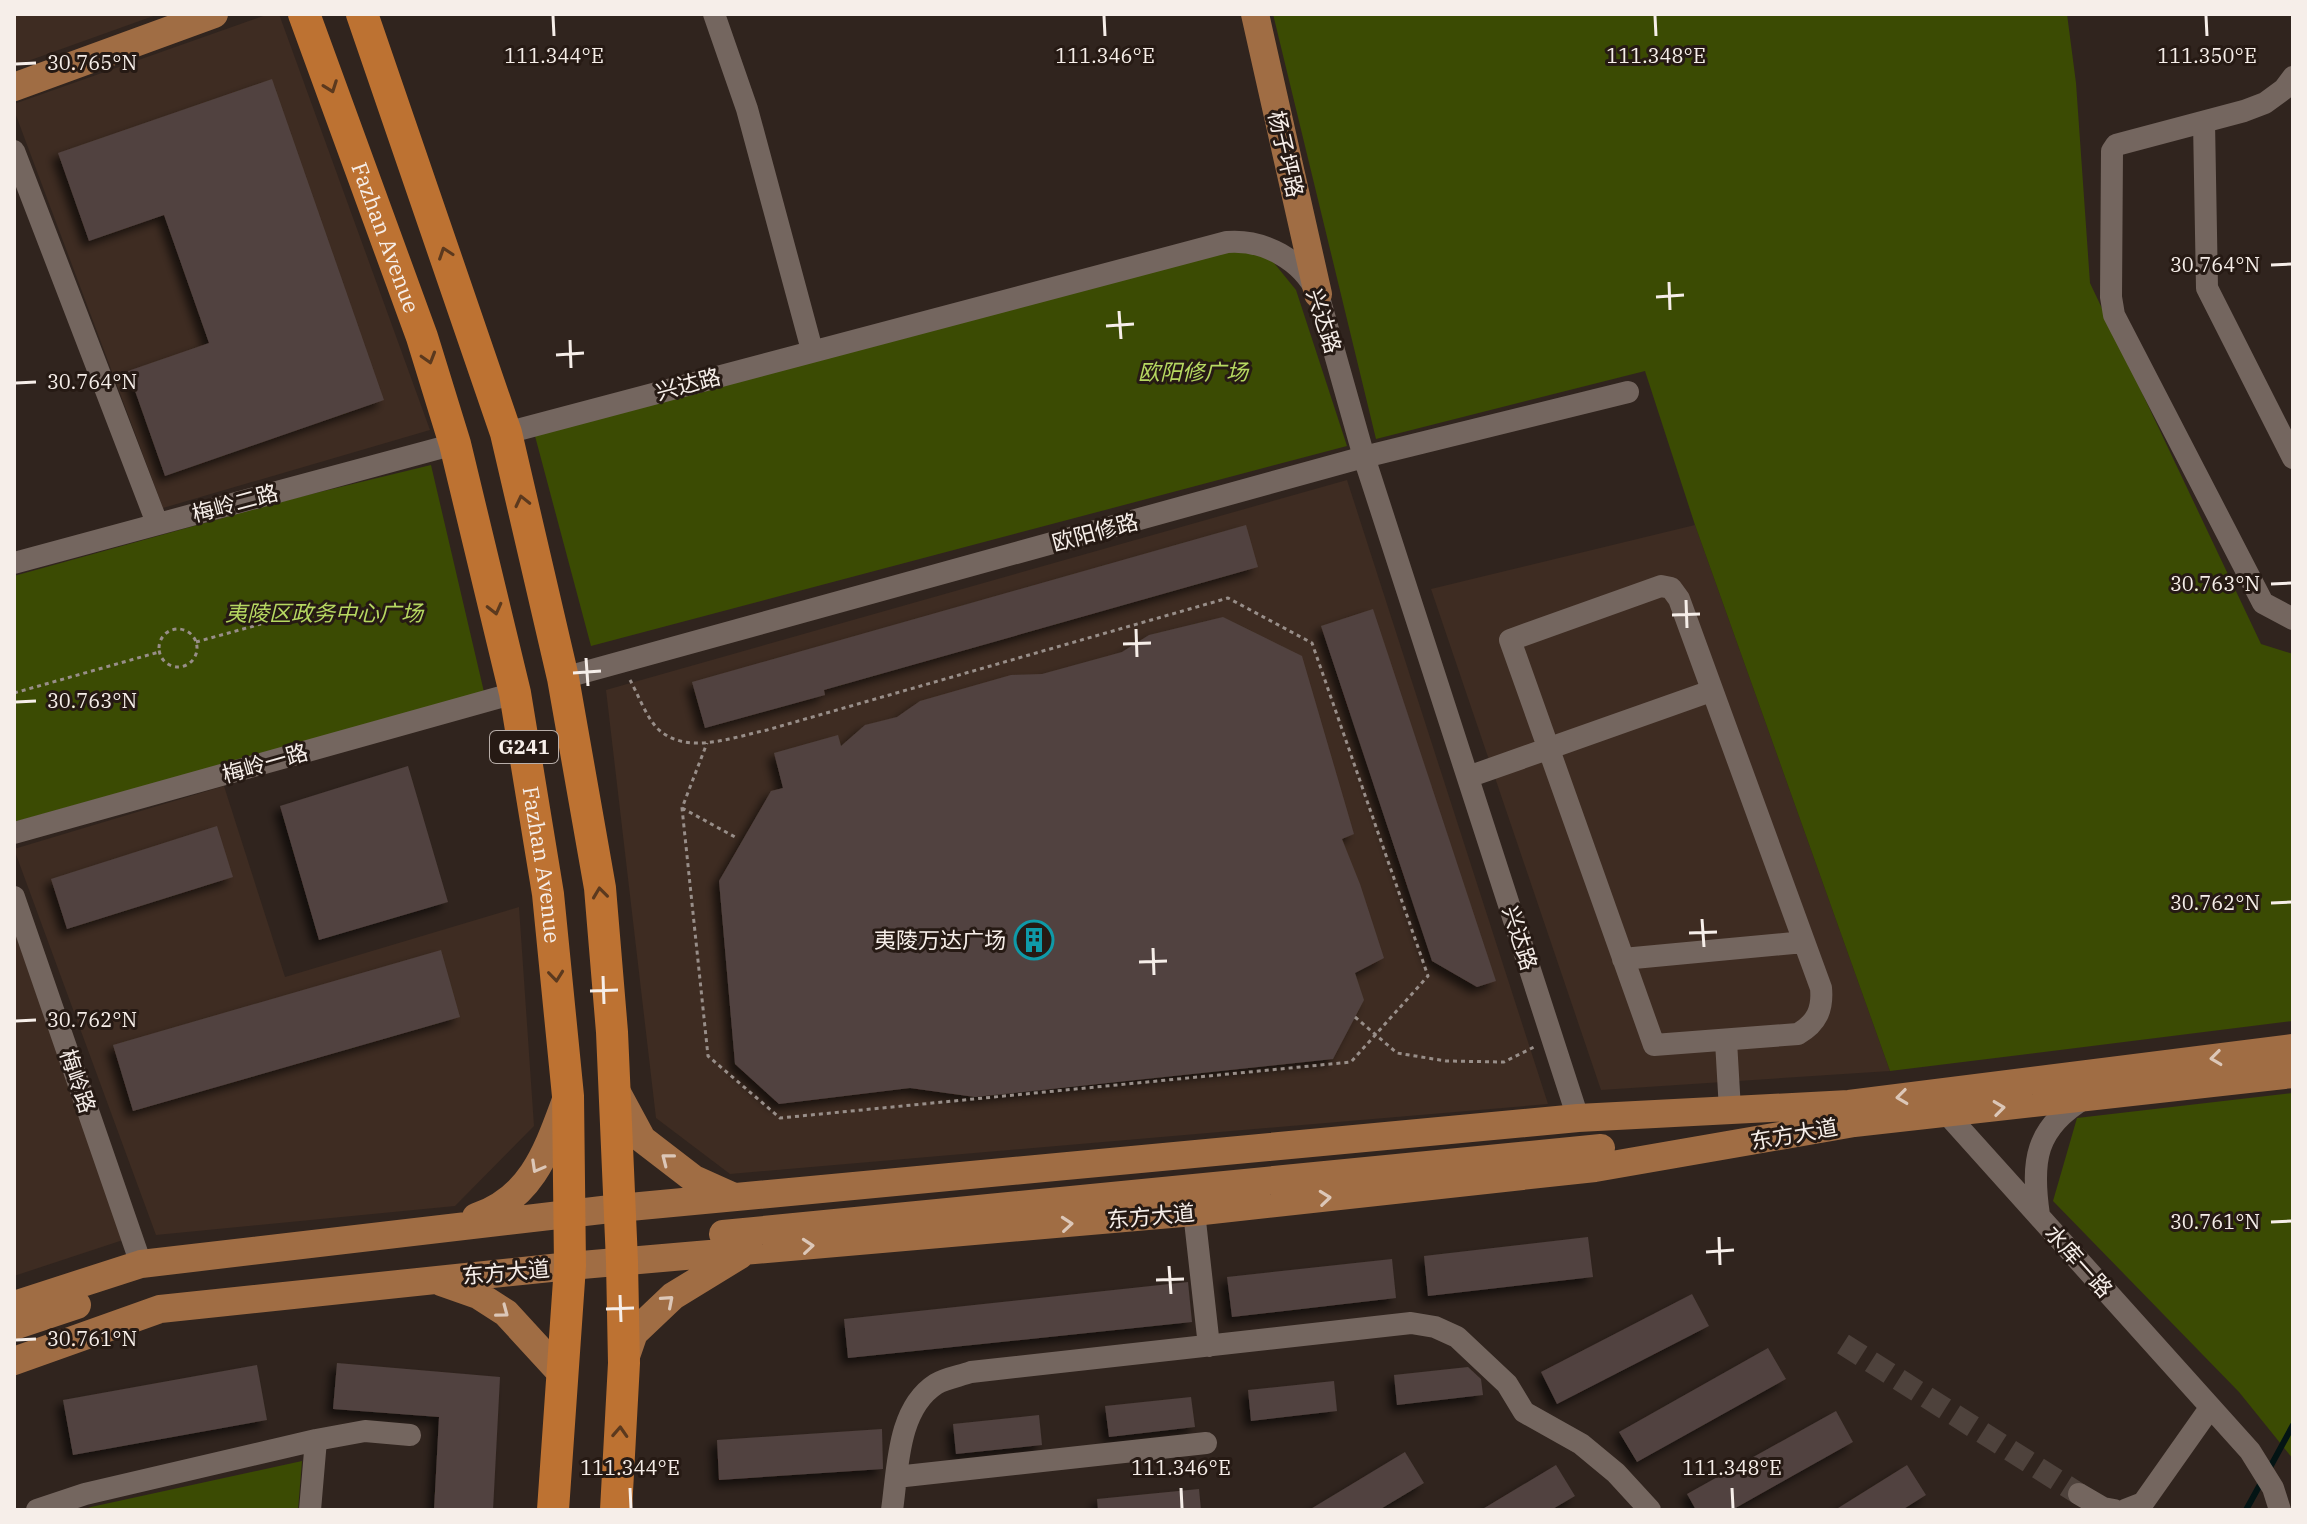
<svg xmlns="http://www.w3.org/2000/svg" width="2307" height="1524" font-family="'IBM Plex Serif','Noto Sans SC',serif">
<defs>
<filter id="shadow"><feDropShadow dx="-6" dy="6" stdDeviation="4" flood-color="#0009"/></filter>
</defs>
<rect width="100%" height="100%" fill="#30241e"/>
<!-- built -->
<path fill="#3e2c22" d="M14,14H159L14,66Z
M269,14H279L430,430L163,508L14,110V104Z
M1347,480L1548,1104L730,1174L656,1118L606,690Z
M1695,525L1890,1071L1601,1090L1431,589Z
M224,786L285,977L519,907L534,1126L455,1206L156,1235L14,849Z
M14,930L123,1240L14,1276Z"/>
<!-- green -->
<path fill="#3b4b03" d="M1273,14H2067L2076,83L2090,283L2261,644L2293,654V1021L1890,1071L1695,525L1645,371L1376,439Z
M1230,247L1270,258L1296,290L1347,446L591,646L535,436Z
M431,465L484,692L14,822V576L295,498Z
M2293,1093V1459L2239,1392L2053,1201L2077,1118Z
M302,1461L298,1510H83L91,1507Z"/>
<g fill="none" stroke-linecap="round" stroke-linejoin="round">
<!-- stream -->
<path stroke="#031414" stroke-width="6" d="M2268,1471L2293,1425
M2246,1510L2262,1481"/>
</g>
<!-- building -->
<path fill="#51423f" filter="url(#shadow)" d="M272,79L384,400L165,476L128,371L209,343L164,215L89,241L58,153Z
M1246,525L1258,567L824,690L825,695L705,728L692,682Z
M1373,609L1496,981L1477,987L1432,961L1321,626Z
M1223,617L1302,656L1354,834L1342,839L1360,884L1384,958L1355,973L1364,1000L1333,1059L975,1097L910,1088L779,1104L735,1064L719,881L771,791L783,788L774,753L838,735L841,746L865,725L897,717L920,701L1011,675L1042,674L1122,652L1149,635Z
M408,766L448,902L319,940L280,806Z
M217,826L233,877L67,929L51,879Z
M441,950L460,1017L133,1111L113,1045Z
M1588,1237L1593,1277L1428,1296L1424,1256Z
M1392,1259L1396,1298L1232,1317L1227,1277Z
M1188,1282L1192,1322L848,1358L844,1319Z
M1692,1294L1709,1326L1557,1404L1541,1372Z
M1768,1348L1786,1379L1637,1462L1619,1432Z
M337,1363L500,1377L493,1510H434L439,1417L333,1409Z
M257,1365L267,1420L73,1455L63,1400Z
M1468,1367L1481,1379L1483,1395L1397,1405L1394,1375Z
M1334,1381L1337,1411L1251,1421L1248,1390Z
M1191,1397L1195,1427L1109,1437L1105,1406Z
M1836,1411L1853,1442L1732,1510H1696L1687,1494Z
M1039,1415L1042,1445L956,1454L953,1424Z
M882,1429L883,1469L719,1480L717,1440Z
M1405,1452L1424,1483L1379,1510H1309Z
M1556,1465L1575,1496L1551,1510H1481Z
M1907,1465L1926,1495L1902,1510H1835Z
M1199,1489L1201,1510H1098L1097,1499Z"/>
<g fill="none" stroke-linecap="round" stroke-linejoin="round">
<!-- minor-tunnel -->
<path stroke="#4e423c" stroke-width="22" stroke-dasharray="22 11" stroke-linecap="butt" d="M1843,1344L2079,1494"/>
<!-- path -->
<path stroke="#988e89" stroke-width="3" stroke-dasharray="4 4" stroke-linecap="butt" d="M159 648a19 19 0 1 1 38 0a19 19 0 1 1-38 0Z
M196,642L261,624
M630,680C638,694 646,717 658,729C687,756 733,737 767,730L1228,598L1312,643L1428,976L1351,1062L780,1118L708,1056L682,808L707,743
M14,693L159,652
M682,808L735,837
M1355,1017L1397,1053L1446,1061L1504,1062L1534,1047"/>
<!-- minor -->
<path stroke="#74665f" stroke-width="22" d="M714,14L747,109L812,350
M2293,77L2284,89L2265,103L2244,111L2116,145L2112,151L2111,297L2114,315L2263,603L2293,619
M2204,122L2207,288L2293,458
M14,151L157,523
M506,433L1227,242C1264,239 1302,260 1318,294L1364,457L1578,1118
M14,563L455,444
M1661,586L1671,588L1679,599L1821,988C1823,1009 1817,1023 1798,1034L1654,1045L1510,640Z
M563,678L1364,457L1628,392
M1468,777L1711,691
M14,833L515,693
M14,897L141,1264
M1623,959L1804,942
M1726,1041L1730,1110
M1947,1114L2250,1451L2273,1488L2280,1510
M1194,1212L1209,1346
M2039,1215C2031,1161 2035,1128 2085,1098
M316,1440L365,1431L410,1435
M896,1477L1206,1443
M2079,1494L2103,1508L2114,1510
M37,1510L85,1494L316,1440L310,1510
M892,1510C898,1469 897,1409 936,1384C945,1378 960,1376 971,1372L1411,1323L1435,1327L1457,1337L1507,1384L1524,1412L1581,1444L1616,1473L1650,1510
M2125,1510L2143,1503L2210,1408"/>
<!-- major -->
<path stroke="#a06d44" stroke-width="28" d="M1255,14L1318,294
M14,87L214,14
M615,1089L642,1139L694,1179L734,1197
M476,1217C532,1198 547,1151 566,1100
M723,1234L1601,1148
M441,1282L478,1295L506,1313L562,1374
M14,1305L141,1264L619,1208L1578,1118L1849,1104L2293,1048
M14,1326L77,1305
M14,1361L160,1309L570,1266L1194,1212L1595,1168L1854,1123L2293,1074
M624,1362L634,1333L673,1296L740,1255"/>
<!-- highway -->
<g stroke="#bd7232" stroke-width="32">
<path id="s1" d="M304,14L422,337L455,444L515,693L548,894L568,1096L570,1266L553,1510"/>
<path d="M362,14L506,433L563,678L600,888L612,1032L622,1262L624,1363L616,1510"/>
</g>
</g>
<!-- one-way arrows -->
<defs><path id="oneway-chevron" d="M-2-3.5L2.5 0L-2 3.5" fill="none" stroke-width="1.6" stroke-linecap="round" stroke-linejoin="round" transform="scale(2)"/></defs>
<g stroke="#5b391e">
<use href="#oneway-chevron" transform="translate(331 87) rotate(70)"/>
<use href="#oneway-chevron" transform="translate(445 253) rotate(-109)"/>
<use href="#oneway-chevron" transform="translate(429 358) rotate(73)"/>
<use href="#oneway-chevron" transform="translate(522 501) rotate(-103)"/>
<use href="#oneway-chevron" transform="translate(495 609) rotate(76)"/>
<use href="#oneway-chevron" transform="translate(600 893) rotate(-97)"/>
<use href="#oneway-chevron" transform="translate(556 976) rotate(84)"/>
<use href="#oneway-chevron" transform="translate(620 1432) rotate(-87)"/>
</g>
<g stroke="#dcc7b8">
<use href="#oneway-chevron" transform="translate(2216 1058) rotate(173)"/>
<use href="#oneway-chevron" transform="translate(1902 1097) rotate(173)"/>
<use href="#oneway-chevron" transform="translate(1999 1108) rotate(-7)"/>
<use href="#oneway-chevron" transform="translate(667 1159) rotate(-142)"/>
<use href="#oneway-chevron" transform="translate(537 1167) rotate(119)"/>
<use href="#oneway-chevron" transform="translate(1325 1198) rotate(-6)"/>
<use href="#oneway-chevron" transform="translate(1067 1224) rotate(-5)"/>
<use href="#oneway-chevron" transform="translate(808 1246) rotate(-5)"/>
<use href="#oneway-chevron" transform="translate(668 1301) rotate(-41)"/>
<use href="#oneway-chevron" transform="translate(503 1312) rotate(37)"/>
</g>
<!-- ticks -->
<path fill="none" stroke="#f6eee9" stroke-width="3" d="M553,16L554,36M1104,16L1105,36M1655,16L1656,36M2206,16L2207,36M16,64L36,63M2271,265L2291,264M1669,282L1670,310M1656,297L1684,295M1119,311L1121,339M1106,326L1134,324M570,340L571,368M556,355L584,353M16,383L36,382M2271,584L2291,583M1686,600L1687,628M1672,615L1700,614M1136,629L1137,657M1123,644L1151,643M586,658L588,686M573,673L601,671M16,702L36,701M2271,903L2291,902M1702,919L1704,947M1689,933L1717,932M1153,948L1154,975M1139,962L1167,961M603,976L604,1004M590,991L618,990M16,1021L36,1020M2271,1222L2291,1221M1719,1237L1720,1265M1706,1252L1734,1250M1169,1266L1171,1294M1156,1280L1184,1279M620,1295L621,1322M606,1309L634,1308M16,1340L36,1339M630,1488L631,1508M1181,1488L1182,1508M1732,1488L1733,1508"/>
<!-- icons -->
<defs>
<g id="building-ring" transform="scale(2)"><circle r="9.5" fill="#261a14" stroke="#0f9aa8" stroke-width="1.5"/><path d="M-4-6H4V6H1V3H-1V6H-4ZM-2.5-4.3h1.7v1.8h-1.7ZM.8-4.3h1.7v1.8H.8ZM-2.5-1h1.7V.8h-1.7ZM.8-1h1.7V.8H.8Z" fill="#0f9aa8"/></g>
</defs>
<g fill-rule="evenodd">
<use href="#building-ring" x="1034" y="940"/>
</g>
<g text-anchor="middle" stroke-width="6" stroke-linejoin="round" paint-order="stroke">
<!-- shield labels -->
<rect fill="#261a14" stroke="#b8aea9" stroke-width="2" x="490" y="731" width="68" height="32" rx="6"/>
<g font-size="20" font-weight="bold" fill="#f6eee9">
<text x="524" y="754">G241</text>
</g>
<!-- street labels -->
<g font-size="22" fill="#f6eee9" stroke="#261a14">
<text transform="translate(1286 154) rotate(77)" y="8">杨子坪路</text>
<text dy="8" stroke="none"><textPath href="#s1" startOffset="238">Fazhan Avenue</textPath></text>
<text transform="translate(1324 321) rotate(72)" y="8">兴达路</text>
<text transform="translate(688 384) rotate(-15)" y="8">兴达路</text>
<text transform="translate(235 503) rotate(-15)" y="8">梅岭二路</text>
<text transform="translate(1095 532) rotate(-15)" y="8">欧阳修路</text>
<text transform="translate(265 763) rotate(-16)" y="8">梅岭一路</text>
<text dy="8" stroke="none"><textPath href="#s1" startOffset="886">Fazhan Avenue</textPath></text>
<text transform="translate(1520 938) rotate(72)" y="8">兴达路</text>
<text transform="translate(78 1081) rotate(71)" y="8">梅岭路</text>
<text transform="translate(1794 1134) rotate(-10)" y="8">东方大道</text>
<text transform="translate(1151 1216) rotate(-5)" y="8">东方大道</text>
<text transform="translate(2079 1261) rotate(48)" y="8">水库一路</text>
<text transform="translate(506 1272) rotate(-5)" y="8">东方大道</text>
</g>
<!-- park labels -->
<g font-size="22" font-style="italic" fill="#b6d861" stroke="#261a14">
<text x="1193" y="380">欧阳修广场</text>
<text x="324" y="621">夷陵区政务中心广场</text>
</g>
<!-- poi labels -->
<g font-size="22" fill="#f6eee9" stroke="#261a14" text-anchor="end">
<text x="1006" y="948">夷陵万达广场</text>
</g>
</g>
<g font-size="20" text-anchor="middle" fill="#f6eee9" stroke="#261a14" stroke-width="6" stroke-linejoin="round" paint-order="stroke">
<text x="554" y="63">111.344°E</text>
<text x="1105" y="63">111.346°E</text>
<text x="1656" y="63">111.348°E</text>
<text x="2207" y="63">111.350°E</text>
<text x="92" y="70">30.765°N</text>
<text x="2215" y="272">30.764°N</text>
<text x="92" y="389">30.764°N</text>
<text x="2215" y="591">30.763°N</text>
<text x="92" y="708">30.763°N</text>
<text x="2215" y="910">30.762°N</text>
<text x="92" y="1027">30.762°N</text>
<text x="2215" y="1229">30.761°N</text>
<text x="92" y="1346">30.761°N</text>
<text x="630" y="1475">111.344°E</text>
<text x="1181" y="1475">111.346°E</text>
<text x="1732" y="1475">111.348°E</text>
</g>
<!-- border -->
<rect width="2307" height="1524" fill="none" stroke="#f6eee9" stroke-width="32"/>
</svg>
